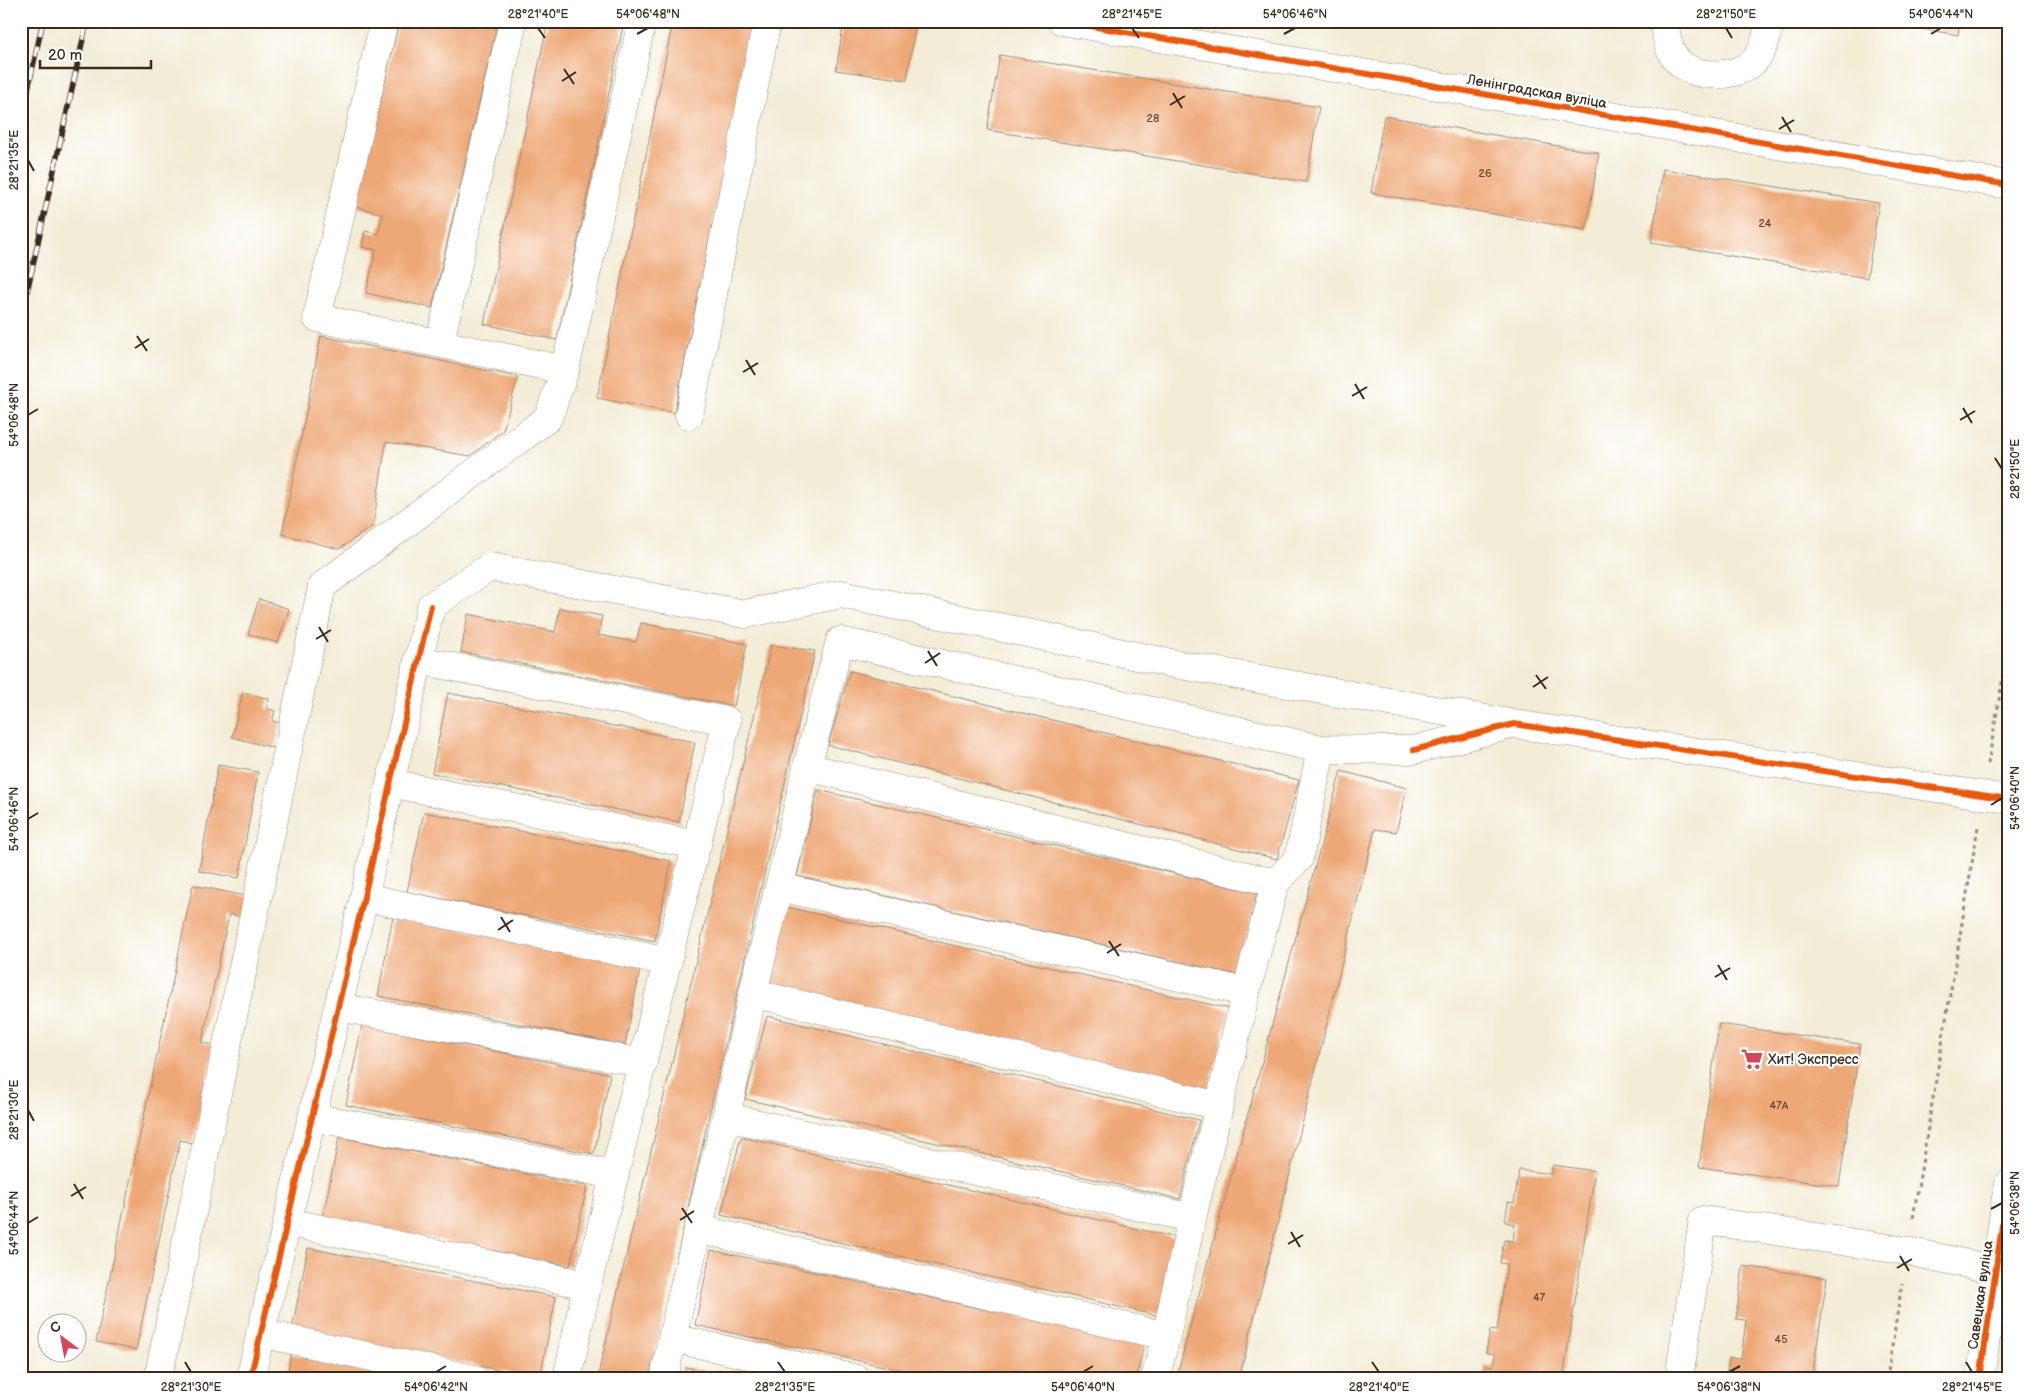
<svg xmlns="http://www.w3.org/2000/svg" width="2029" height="1400" font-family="'Balsamiq Sans',sans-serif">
<rect width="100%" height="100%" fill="#fff"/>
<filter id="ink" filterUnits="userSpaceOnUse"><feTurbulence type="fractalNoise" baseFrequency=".02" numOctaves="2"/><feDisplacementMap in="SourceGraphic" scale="10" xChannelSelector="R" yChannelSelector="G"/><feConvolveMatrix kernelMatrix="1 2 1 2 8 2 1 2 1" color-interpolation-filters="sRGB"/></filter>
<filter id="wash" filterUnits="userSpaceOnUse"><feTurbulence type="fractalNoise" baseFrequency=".0096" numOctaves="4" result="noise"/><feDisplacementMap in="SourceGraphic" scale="20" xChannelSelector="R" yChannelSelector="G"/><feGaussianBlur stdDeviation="1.12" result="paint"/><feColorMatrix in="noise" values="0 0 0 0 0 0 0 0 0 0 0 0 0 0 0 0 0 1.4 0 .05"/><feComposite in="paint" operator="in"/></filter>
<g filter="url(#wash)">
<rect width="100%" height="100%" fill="#f3ecd6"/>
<g id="blocks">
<!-- building -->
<path fill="#eea776" d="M399,21H498L432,308L366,293L376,250L362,247L365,231L378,234L383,214L356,207Z
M548,21H624L557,340L484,324Z
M673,21H754L674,413L597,398Z
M844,21H874L915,27L907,80L836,70Z
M1905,21H1960L1958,35L1905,26Z
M1000,55L1319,107L1306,182L987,130Z
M1384,116L1599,153L1586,230L1371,193Z
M1663,169L1879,203L1867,278L1651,243Z
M321,336L518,377L503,430L470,456L386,442L373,526L339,549L282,534Z
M259,599L289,609L278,643L248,634Z
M560,608L602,616L598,635L636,642L641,623L747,644L734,706L461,652L468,614L555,632Z
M771,645L815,651L649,1379H597Z
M850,671L1299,780L1277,859L828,745Z
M243,692L269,699L266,708L275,711L272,721L281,723L274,748L232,737Z
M448,693L695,742L679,822L432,773Z
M218,765L258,772L239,878L199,871Z
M1341,771L1407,788L1396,832L1375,829L1239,1379H1176Z
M818,790L1257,893L1238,975L797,876Z
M424,812L671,861L655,941L407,892Z
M193,885L250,897L246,918L229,914L202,1043L214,1045L193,1143L180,1140L136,1350L96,1342Z
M787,907L1230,1009L1208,1091L766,984Z
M393,916L641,965L625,1045L378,996Z
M767,1016L1199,1120L1180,1199L745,1099Z
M1719,1024L1860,1044L1839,1186L1699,1167Z
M362,1025L610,1074L594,1154L346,1105Z
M339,1137L587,1186L570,1266L323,1217Z
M741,1137L1177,1238L1159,1316L721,1215Z
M1553,1165L1595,1171L1563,1379H1483L1485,1365L1493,1366L1495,1354L1486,1353L1490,1330L1497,1331L1507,1264L1500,1263L1504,1240L1513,1241L1515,1224L1505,1222L1508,1202L1514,1203L1519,1170L1552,1174Z
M308,1248L556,1297L540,1378L292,1329Z
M711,1250L1144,1344L1136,1379H943L695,1325Z
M1743,1266L1827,1278L1812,1379H1726L1729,1358L1741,1359L1746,1320L1736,1319Z
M291,1354L412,1378V1379H286Z
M686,1367L738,1378V1379H684Z"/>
</g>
</g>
<g filter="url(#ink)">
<use href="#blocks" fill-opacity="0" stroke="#978b7a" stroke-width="1"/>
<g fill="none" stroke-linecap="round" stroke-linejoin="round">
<!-- minor casing -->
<g stroke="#978b7a" stroke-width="29">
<path id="minor" d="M384,21L317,318L565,370
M1062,21L2008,185
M1665,21C1666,34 1667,47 1675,58C1691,79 1733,79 1752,63C1764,53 1767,35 1770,21
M440,342L513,21
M689,415L767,21
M418,660L727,721L589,1277L567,1379
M1321,749L1414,750L1506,726
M807,767L840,641L1321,749L1299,858L1275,883
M390,783L697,845
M778,893L807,767L1275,883L1246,992
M364,897L668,962
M753,993L779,887L1246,992L1219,1106
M338,1007L643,1063
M312,1117L615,1175
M726,1117L753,993L1219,1106L1192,1218
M287,1222L587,1285
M698,1229L726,1117L1192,1218L1166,1336
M260,1333L474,1379
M672,1338L698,1229L1166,1336L1155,1379
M158,1379L322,586L548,418L565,370L642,21
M250,1379L364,897L431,606L490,567L745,614L841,594L1175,664L1514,724L2008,799
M664,1379L672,1338L857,1379
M1679,1379L1703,1220L1907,1251L1996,1270
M1980,1379L2008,1184"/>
</g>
<!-- path -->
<path stroke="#978b7a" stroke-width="3" stroke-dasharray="4 4" stroke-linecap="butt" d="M1988,764L2008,648
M1913,1218L1978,827
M1887,1379L1902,1283"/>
<!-- minor -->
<use href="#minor" stroke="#fff" stroke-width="28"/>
<!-- rail casing -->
<g stroke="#3b2a1e" stroke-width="5.5">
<path id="rail" d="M21,121L43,21
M21,319L87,21"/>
</g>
<!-- rail -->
<use href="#rail" stroke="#fff" stroke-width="4" stroke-dasharray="11" stroke-linecap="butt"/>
<!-- cycleway casing -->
<g stroke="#fff" stroke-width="9">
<path id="cycleway" d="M1062,21L2008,185
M1414,750L1514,724L2008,799
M250,1379L364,897L431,606
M1980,1379L2008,1184"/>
</g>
<!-- cycleway -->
<use href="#cycleway" stroke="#e8590c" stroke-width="6"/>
</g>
</g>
<!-- ticks -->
<path fill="none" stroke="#3b2a1e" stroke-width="2" d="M538,28L545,38M1132,28L1139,38M1726,28L1732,38M637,34L648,28M1284,34L1295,28M1931,34L1941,28M564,69L574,84M562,81L576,72M1173,93L1182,108M1170,105L1185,96M1782,117L1791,132M1779,129L1794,120M28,160L34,171M137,336L147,351M135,348L149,339M746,360L755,375M743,372L758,363M1355,384L1364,399M1352,396L1367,387M1963,408L1972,423M28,415L38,409M1960,420L1975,411M1995,458L2002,469M319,627L328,642M316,639L331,630M928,651L937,666M925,663L940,653M1536,675L1546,689M1533,687L1548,677M1991,805L2002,798M28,819L38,813M501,917L510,932M498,930L513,920M1109,941L1119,956M1107,953L1121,944M1718,965L1727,980M1715,977L1730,968M28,1110L34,1121M74,1184L83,1199M71,1196L86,1187M682,1208L692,1223M1991,1209L2002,1203M680,1220L694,1211M28,1223L38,1217M1291,1232L1300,1247M1288,1244L1303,1235M1900,1256L1909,1271M1897,1268L1912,1259M185,1362L191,1372M778,1362L785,1372M1372,1362L1379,1372M1966,1362L1972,1372M436,1372L446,1366M1083,1372L1093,1366M1729,1372L1740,1366"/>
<!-- icons -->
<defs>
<g id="supermarket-bare" transform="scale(1.725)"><path d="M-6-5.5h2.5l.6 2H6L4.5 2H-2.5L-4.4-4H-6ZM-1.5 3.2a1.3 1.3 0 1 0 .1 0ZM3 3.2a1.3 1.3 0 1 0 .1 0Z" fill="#d1495b" stroke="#fff" stroke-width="2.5" paint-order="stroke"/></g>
</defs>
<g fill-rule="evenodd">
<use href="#supermarket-bare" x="1752" y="1059"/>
</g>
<g text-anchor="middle" stroke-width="4.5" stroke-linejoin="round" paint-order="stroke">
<!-- number labels -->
<g font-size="11" fill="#684934">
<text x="1153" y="122">28</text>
<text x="1485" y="177">26</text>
<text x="1765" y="227">24</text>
<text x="1779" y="1109">47А</text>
<text x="1539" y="1301">47</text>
<text x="1781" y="1343">45</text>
</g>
<!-- street labels -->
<g font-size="14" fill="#3b2a1e" stroke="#fff">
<text transform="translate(1537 91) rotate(10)" y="5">Ленінградская вуліца</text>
<text transform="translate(1980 1295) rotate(-82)" y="5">Савецкая вуліца</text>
</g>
<!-- poi labels -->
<g font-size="14" fill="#3b2a1e" stroke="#fff" text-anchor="start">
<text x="1768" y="1064">Хит! Экспресс</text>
</g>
</g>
<!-- margin -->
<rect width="2029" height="1400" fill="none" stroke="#fff" stroke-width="55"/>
<!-- north arrow -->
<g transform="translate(62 1338) rotate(328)"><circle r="24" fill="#ffffff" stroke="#b1aaa5"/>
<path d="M0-4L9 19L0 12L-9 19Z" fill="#d1495b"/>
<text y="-8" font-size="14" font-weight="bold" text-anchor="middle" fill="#3b2a1e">С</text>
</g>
<!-- scale -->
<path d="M40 60v8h111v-8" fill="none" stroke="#3b2a1e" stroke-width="2.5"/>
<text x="48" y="60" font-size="15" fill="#3b2a1e" stroke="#ffffff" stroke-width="4" paint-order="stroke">20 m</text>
<rect x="28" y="28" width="1974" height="1344" fill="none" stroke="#3b2a1e" stroke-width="2"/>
<g font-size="12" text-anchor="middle" fill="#3b2a1e">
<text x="538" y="18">28°21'40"E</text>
<text x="648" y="18">54°06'48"N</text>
<text x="1132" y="18">28°21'45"E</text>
<text x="1295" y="18">54°06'46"N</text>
<text x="1726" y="18">28°21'50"E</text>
<text x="1941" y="18">54°06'44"N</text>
<text transform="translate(14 160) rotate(-90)" y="4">28°21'35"E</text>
<text transform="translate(14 415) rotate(-90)" y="4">54°06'48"N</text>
<text transform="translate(2015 469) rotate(-90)" y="4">28°21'50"E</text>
<text transform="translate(2015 798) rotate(-90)" y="4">54°06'40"N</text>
<text transform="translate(14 819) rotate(-90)" y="4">54°06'46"N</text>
<text transform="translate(14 1110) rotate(-90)" y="4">28°21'30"E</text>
<text transform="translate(2015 1203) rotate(-90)" y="4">54°06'38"N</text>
<text transform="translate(14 1223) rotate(-90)" y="4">54°06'44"N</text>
<text x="191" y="1391">28°21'30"E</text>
<text x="436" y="1391">54°06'42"N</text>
<text x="785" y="1391">28°21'35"E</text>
<text x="1083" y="1391">54°06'40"N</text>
<text x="1379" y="1391">28°21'40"E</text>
<text x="1729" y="1391">54°06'38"N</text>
<text x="1972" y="1391">28°21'45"E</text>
</g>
</svg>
